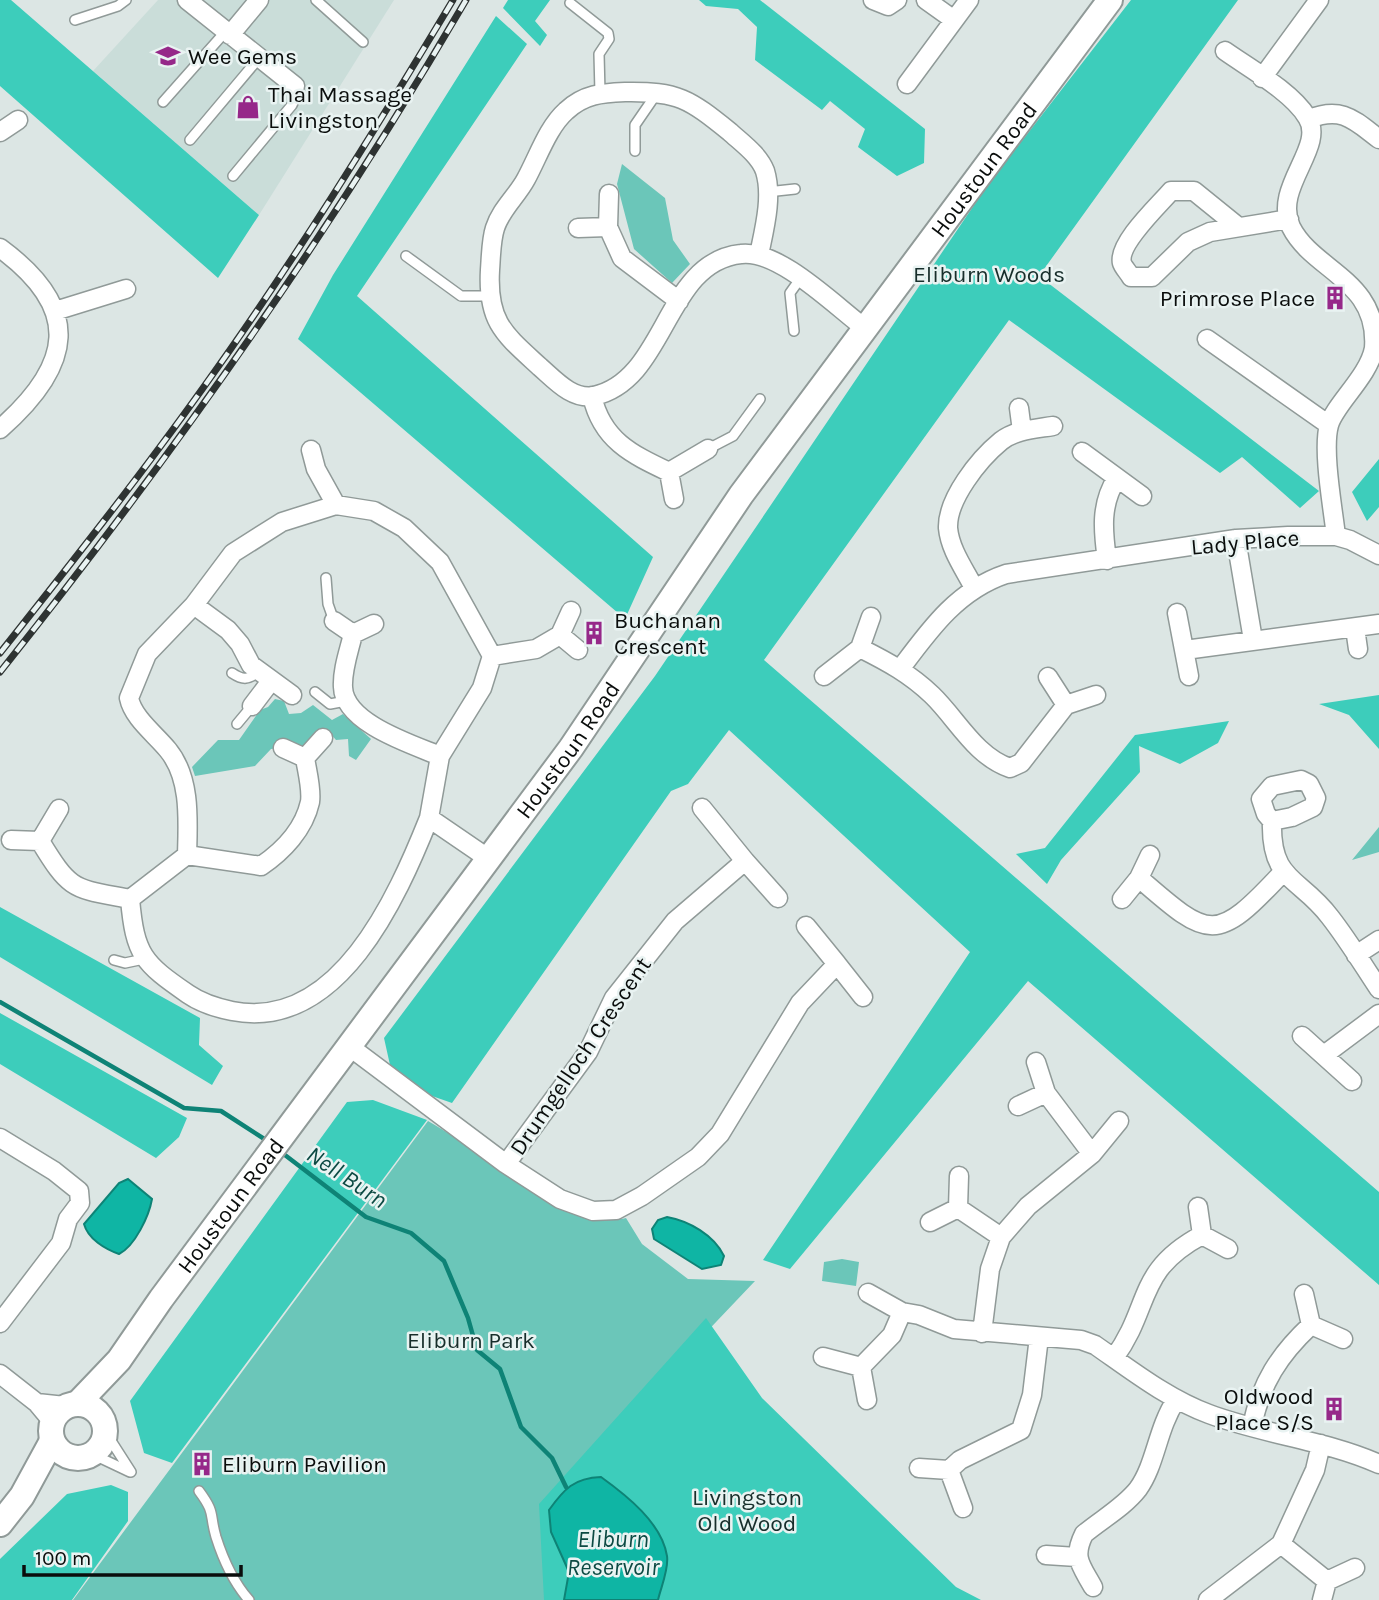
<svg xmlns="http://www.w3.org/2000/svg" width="1379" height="1600" font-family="Karla,sans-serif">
<rect width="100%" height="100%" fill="#dce6e4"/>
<!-- built -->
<path fill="#caddd9" d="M158,0H394L259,215L93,71Z"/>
<!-- green -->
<path fill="#6bc6b9" d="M622,164L665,198L673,240L690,264L672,283L634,249L617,184Z
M275,699L284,701L289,714L301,713L313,705L332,720L343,714L371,739L356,760L349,756L348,739L336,740L329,732L302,750L288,740L279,748L271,749L255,766L195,776L192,767L218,740H239L260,710L268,707Z
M1379,827V852L1352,860Z
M428,1121C463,1141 593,1229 626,1218L642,1244L688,1279L755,1281L543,1504L548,1600H73Z
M842,1259L859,1262L856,1286L822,1281L824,1262Z"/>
<!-- forest -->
<path fill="#3dcdbb" d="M0,0H11L259,215L218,278L0,86Z
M508,0H550L535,21L547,35L540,46L503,8Z
M699,0H760L925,129L924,163L897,176L858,147L865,129L830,101L822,110L755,60L757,27L738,9L706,6Z
M1131,0H1238L1039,276L1319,491L1300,508L1242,457L1220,473L1009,320L764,660L1379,1192V1285L1028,981L790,1269L763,1260L970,952L729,730L688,784L671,791L452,1103L432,1096L390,1065L384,1038L655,676L987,186Z
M496,16L527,44L357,296L653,557L625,619L298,339L333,275Z
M1379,459V507L1367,521L1352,492Z
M1379,695V749L1349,715L1319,704Z
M1229,721L1218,743L1180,764L1139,746L1140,772L1061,860L1047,884L1016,854L1045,848L1135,735Z
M0,907L200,1018L199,1045L223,1066L212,1085L0,957Z
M0,1013L187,1118L179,1137L156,1158L0,1064Z
M373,1100L427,1120L172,1463L144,1453L130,1401L347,1102Z
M706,1318L762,1398L956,1587L981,1600H658L667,1558L551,1532L569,1572L564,1600H544L539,1504Z
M111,1485L128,1492V1521L72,1600H0V1559L67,1494Z"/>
<!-- water -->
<path fill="#0fb5a4" stroke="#0e8376" stroke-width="2" d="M128,1179L152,1199C149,1216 135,1246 119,1254C105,1249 88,1239 84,1224L119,1183Z
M667,1217C689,1221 714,1235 724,1256L721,1265L702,1269L654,1239L652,1229L658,1220Z
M601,1477C626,1495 662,1523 667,1556C669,1569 661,1587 658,1600H564L569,1572L551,1532L549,1510C564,1489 574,1478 601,1477Z"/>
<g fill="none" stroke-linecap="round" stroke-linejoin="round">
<!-- stream -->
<path stroke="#0e8376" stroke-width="4.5" d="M0,1002L184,1108L221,1111L269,1142
M281,1152L366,1217L411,1233L444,1261L468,1318L477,1350L500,1369L521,1427L552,1458L566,1487"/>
<!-- lane casing -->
<g stroke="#909a98" stroke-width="12">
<path id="lane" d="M316,0L363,42
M570,3L608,33L609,39L599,54L600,93
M75,20L118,6L126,0
M163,102L226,31
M190,140L259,58
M635,151V125L657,93
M233,176L292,105L297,94L295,86
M767,192L795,189
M406,256L461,296H489
M794,331L790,293L800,279
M708,449L733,436L760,399
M326,578L328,604L334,621
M232,673C244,681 248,679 259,672
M315,692L330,704L346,701
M237,724L252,706
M114,960L125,963L144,959
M106,1433L131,1472
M92,1454L130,1472
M199,1491C216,1514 209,1513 216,1537C223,1559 234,1583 249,1600"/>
</g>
<!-- street casing -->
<g stroke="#909a98" stroke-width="21">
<path id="street" d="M187,0L295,86
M873,0L888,6L897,0
M926,0L954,20
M230,35L259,0
M1225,51C1249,68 1292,92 1307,117C1327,147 1272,187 1291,227C1313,271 1379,280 1374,348C1369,376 1335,404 1329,425C1322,450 1333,509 1336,536
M1262,78L1319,0
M907,84L969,0
M1309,119C1342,106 1354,120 1379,139
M0,132L18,120
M609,194L608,227L622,258L679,301
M1236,225L1194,191H1171C1159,205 1117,244 1122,263C1123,267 1129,273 1131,277H1152L1188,242L1210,232L1289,219
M578,228L608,227
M0,248C83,309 73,365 0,429
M759,255C764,230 773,197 765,171C759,155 742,143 730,132C689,99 678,91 625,92C602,93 584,94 566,111C548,127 538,157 526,179C517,196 501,209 495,228C491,240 491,257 490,270C487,322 504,334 540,367C555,380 572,400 594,396C667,380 664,262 741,254C779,249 836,307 866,329
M55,311L126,289
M1207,339L1329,425
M592,396C602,440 631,454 669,472
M1019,408L1022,431
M311,450L316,469L336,505
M1082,452L1142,496
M674,499L669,472L708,449
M1236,539L1253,640
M1107,560C1103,531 1100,504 1117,478
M974,588C965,570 950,550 948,528C947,499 979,459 1001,441C1015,430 1035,429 1053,426
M194,605L228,630L240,644L251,665L292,695
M571,611L560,635L578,650
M1177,613L1189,676
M334,621L353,634C349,651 342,670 343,687C344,723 411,744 440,756
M1355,628L1358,649
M353,634L374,624
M860,648C888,662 910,674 932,695C957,719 975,756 1010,768L1021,763L1066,705L1096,695
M1185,650L1379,624
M492,656L536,649L560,635
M901,668C930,629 958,590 1006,574L1236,539L1288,536H1336L1350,540L1379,555
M824,676L860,648L871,617
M1048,677L1066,705
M252,706L271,681
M283,748L305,758L323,738
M429,818L440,756L482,688L492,656L440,562L404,528L374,511L336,505L282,522L233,553L194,605L147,654L129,698C133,718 155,734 168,750C191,778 188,820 187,855L130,899C135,955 143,963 188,994C201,1003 217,1008 232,1011C338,1032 397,898 429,818L489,859
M1272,821L1292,817L1313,807L1316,798L1309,784L1301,780L1272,786L1261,799L1266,814L1272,821C1270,882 1300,877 1330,917C1348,940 1363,965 1379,989
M11,840L40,841C71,892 73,888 130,899
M40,841L59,809
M187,855L261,866C283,851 304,829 310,802C312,789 307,771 305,758
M745,861L778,898
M1139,878C1210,940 1216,944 1283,872
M1122,899L1139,878L1150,855
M806,926L837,964
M1356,955L1379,940
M1302,1036L1352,1081
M350,1047L506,1164L588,1052L614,998L675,921L745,861L702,808
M1324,1055L1379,1014
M1036,1062L1046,1093
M1018,1106L1046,1093L1092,1154
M0,1138L54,1171L79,1191L80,1203L68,1219L61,1243L0,1323
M506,1164L560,1199L593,1211L616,1210L642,1196L698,1157L720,1134L800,1003L837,964L863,997
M958,1208L959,1176
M930,1222L958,1208L1001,1237
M1202,1235L1228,1249
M868,1293L902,1312L919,1315L954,1329L1081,1340L1095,1345C1131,1370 1168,1399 1209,1414C1265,1435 1325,1440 1379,1464
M1311,1325L1343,1339
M982,1333L990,1269L1001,1237L1028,1206L1092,1154L1119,1121
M823,1357L861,1367
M1114,1358C1152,1306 1135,1271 1202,1235L1198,1207
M0,1374L37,1403L52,1421
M867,1400L861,1367L892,1335L902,1312
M37,1403L65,1406
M1252,1426C1261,1383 1279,1355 1311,1325L1304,1294
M919,1468L949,1470
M963,1508L949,1470L960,1460L1021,1430L1032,1395L1039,1337
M1281,1544L1327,1581L1355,1568
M1046,1555L1077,1557
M1093,1587C1081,1565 1072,1558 1084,1534C1102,1519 1124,1507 1138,1489C1156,1464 1157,1429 1176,1400
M1208,1600L1281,1544L1315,1470L1321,1444
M1322,1600L1327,1581"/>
</g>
<!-- secondary casing -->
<g stroke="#909a98" stroke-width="28">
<g id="secondary">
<path id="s1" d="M78,1403L119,1360L161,1299L571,748L741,495L1110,0"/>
<circle cx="78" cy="1431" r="27"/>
<path d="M0,1524L22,1496L52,1441"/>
</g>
</g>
<!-- lane -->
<use href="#lane" stroke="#fff" stroke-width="9"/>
<!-- street -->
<use href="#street" stroke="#fff" stroke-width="18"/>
<!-- secondary -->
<use href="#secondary" stroke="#fff" stroke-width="24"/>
<!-- rail casing -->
<g stroke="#2e3332" stroke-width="7">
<path id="rail" d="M0,653C69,566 138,479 203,388C293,263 374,132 453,0
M0,672C171,458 328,237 466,0"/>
</g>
<!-- rail -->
<use href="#rail" stroke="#e9f3f2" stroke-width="4.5" stroke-dasharray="13" stroke-linecap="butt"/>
</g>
<!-- icons -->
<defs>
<g id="school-bare" transform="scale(1.89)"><path d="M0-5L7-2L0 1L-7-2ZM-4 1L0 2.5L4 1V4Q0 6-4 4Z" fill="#962889" stroke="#e9f3f2" stroke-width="2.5" paint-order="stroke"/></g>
<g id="shop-bare" transform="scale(1.89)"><path d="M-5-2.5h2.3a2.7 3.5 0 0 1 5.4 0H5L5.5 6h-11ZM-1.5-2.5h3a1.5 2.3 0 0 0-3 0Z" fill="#962889" stroke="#e9f3f2" stroke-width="2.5" paint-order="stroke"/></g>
<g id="building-bare" transform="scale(1.89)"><path d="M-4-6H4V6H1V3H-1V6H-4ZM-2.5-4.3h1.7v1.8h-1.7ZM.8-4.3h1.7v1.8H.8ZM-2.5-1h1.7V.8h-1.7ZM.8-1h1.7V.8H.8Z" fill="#962889" stroke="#e9f3f2" stroke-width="2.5" paint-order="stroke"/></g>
</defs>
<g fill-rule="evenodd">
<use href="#school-bare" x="168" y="56"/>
<use href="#shop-bare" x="248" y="107"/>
<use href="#building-bare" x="1335" y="298"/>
<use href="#building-bare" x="594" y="633"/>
<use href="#building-bare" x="1334" y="1409"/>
<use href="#building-bare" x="202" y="1464"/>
</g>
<g text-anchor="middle" stroke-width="5" stroke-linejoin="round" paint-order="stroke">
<!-- poi labels -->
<g font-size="23" fill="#0a0d0c" stroke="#e9f3f2" text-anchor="start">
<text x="188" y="64">Wee Gems</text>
<text x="268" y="102">Thai Massage<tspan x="268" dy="26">Livingston</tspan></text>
<text x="1315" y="306" text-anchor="end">Primrose Place</text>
<text x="614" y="628">Buchanan<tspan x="614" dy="26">Crescent</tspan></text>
<text x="1314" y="1404" text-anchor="end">Oldwood<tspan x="1314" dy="26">Place S/S</tspan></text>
<text x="222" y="1472">Eliburn Pavilion</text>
</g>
<!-- street labels -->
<g font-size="23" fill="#0a0d0c" stroke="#e9f3f2">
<text dy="8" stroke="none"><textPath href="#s1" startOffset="1531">Houstoun Road</textPath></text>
<text transform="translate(1245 542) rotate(-5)" y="8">Lady Place</text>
<text dy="8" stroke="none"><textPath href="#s1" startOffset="817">Houstoun Road</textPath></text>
<text transform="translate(580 1056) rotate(-56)" y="8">Drumgelloch Crescent</text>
<text dy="8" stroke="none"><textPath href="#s1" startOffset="250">Houstoun Road</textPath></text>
</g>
<!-- park labels -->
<g font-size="23" fill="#172e2b" stroke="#e9f3f2">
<text x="989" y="282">Eliburn Woods</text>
<text x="471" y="1348">Eliburn Park</text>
<text x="747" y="1505">Livingston<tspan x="747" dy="26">Old Wood</tspan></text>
</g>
<!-- water labels -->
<g font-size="24" font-style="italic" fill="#0c4a43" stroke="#e9f3f2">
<text transform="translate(347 1177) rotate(34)" y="8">Nell Burn</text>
<text x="613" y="1547">Eliburn<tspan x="613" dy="28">Reservoir</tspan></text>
</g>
</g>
<!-- scale -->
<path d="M24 1565v10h217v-10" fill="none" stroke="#0a0d0c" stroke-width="3.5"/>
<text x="35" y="1565" font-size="21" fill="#0a0d0c" stroke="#e9f3f2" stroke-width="5" paint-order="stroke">100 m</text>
</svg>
